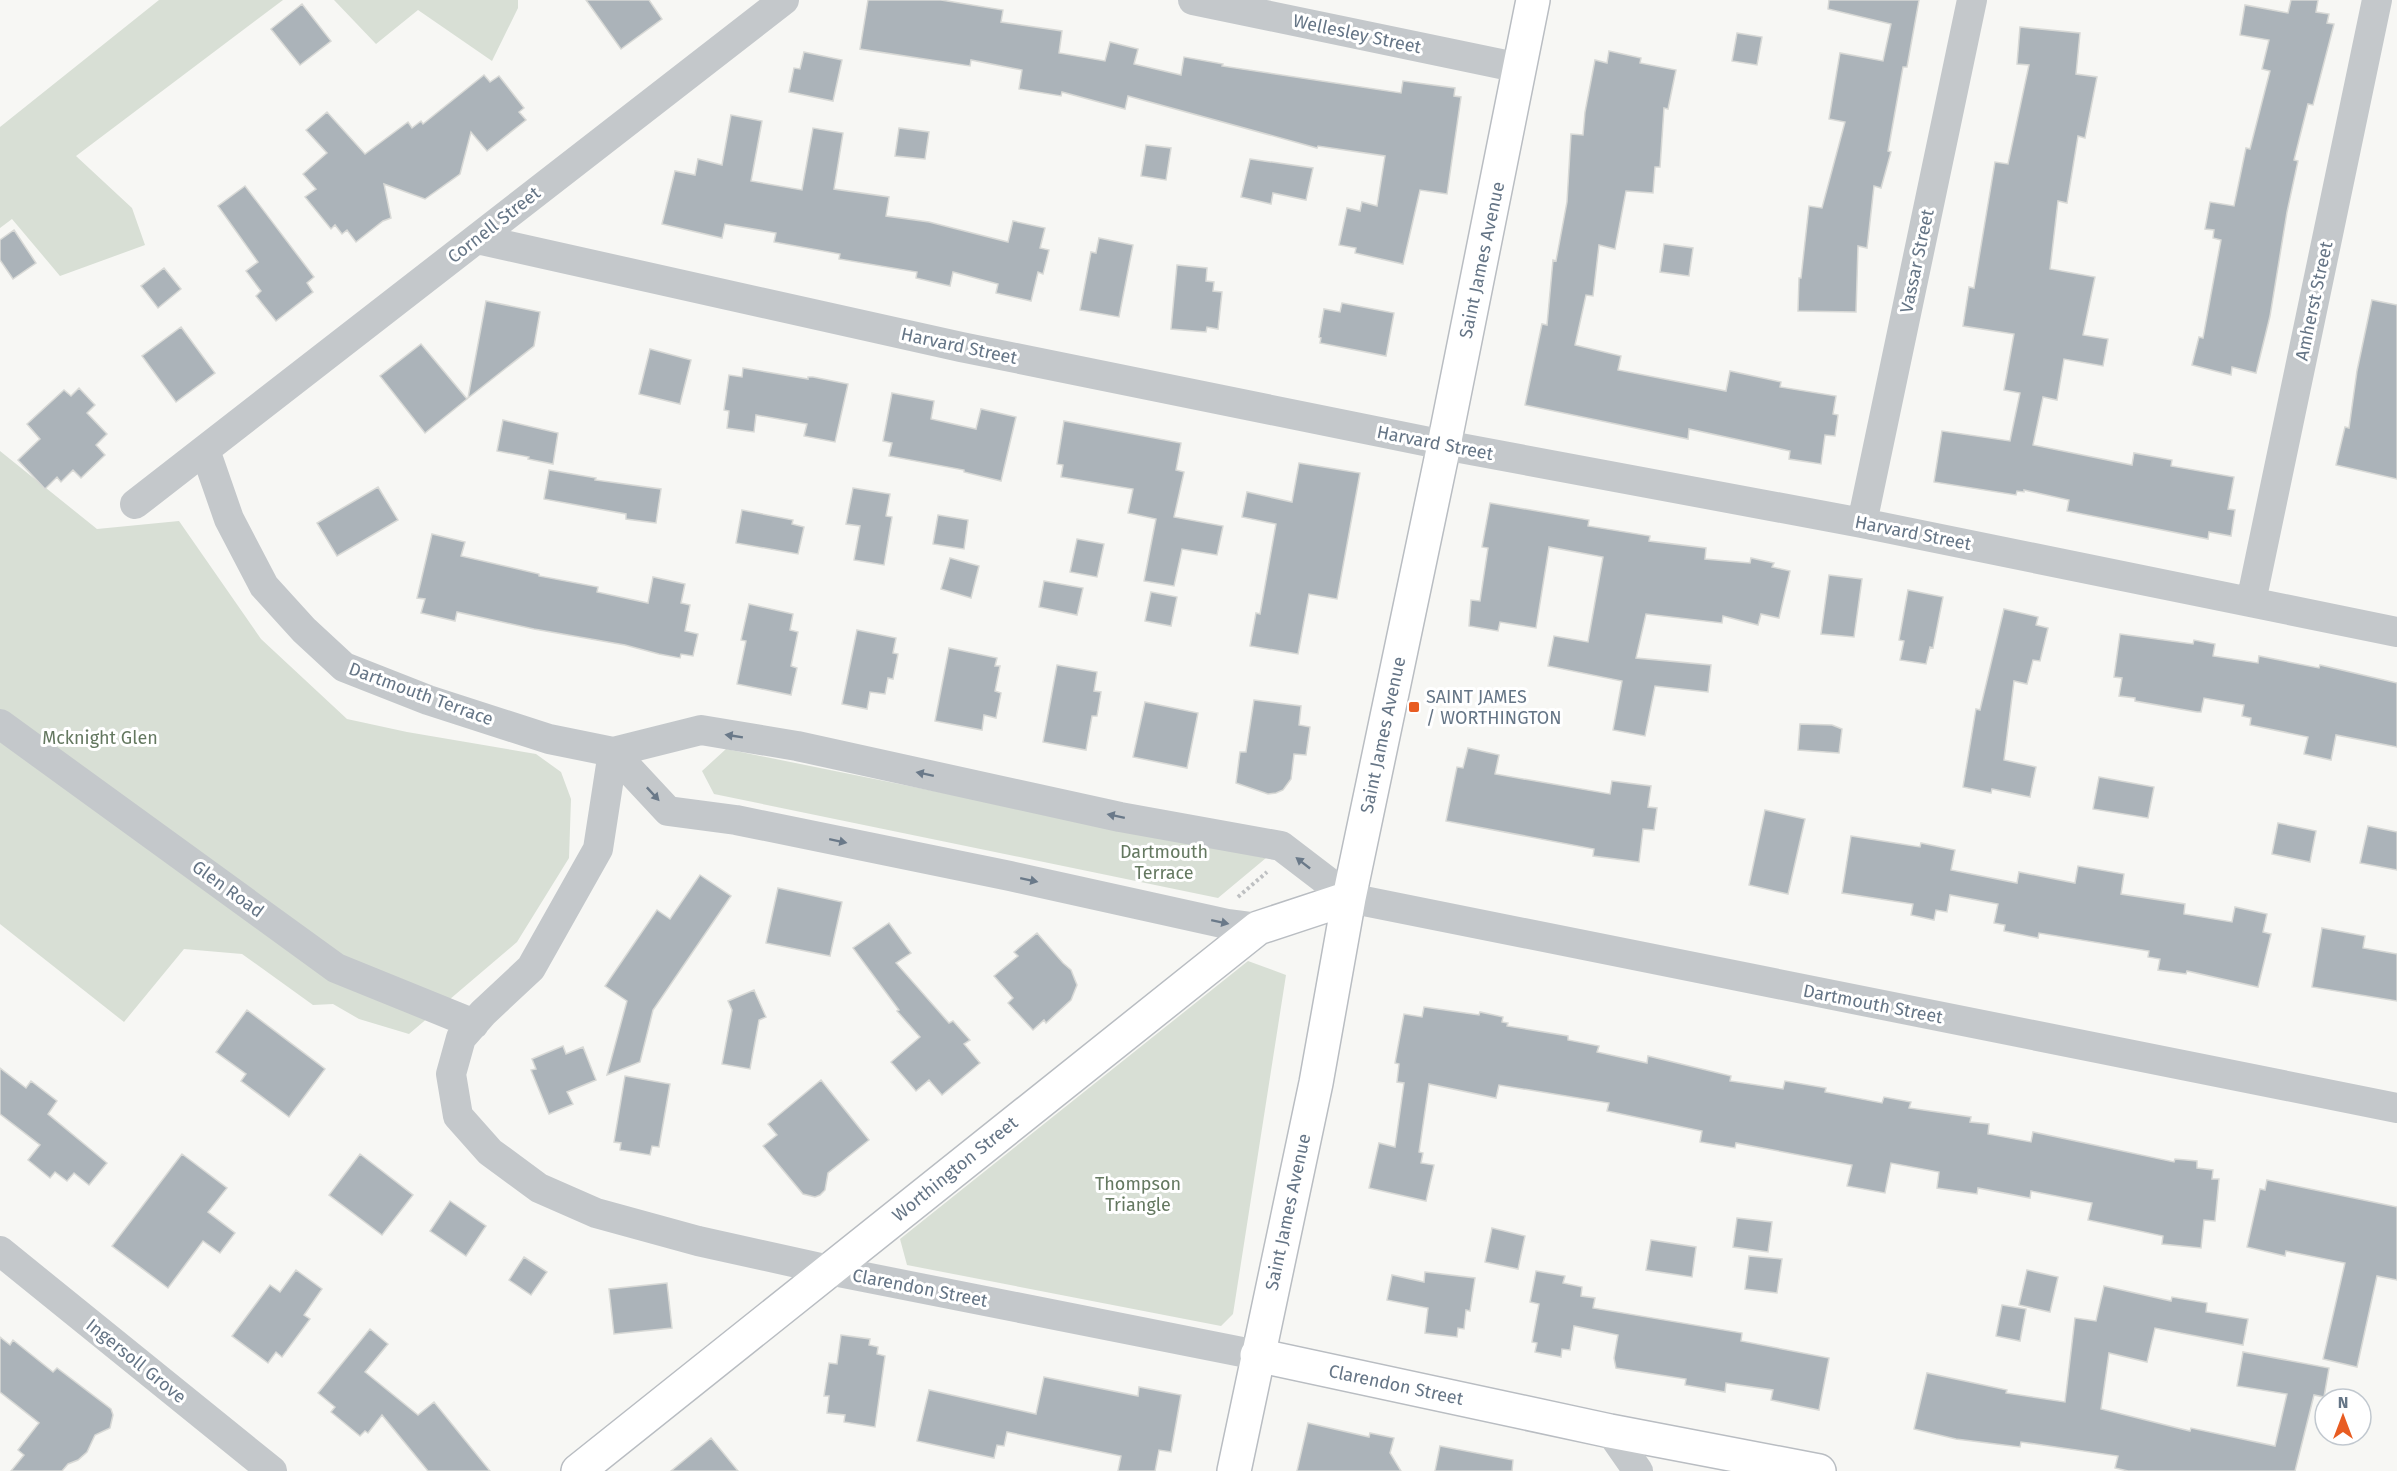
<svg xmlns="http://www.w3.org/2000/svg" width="2397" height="1471" font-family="'Fira Sans',sans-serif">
<rect width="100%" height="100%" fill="#f7f7f4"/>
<!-- green -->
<path fill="#d8dfd5" d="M159,0H283L76,156L132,208L145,245L60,276L12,219L0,228V127Z
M334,0H518V8L492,61L418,10L376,44Z
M0,451L97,529L179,521L261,639L347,719L407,732L536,754L561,772L571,799L569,858L517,942L409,1034L359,1019L333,1004L313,1005L242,954L184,949L124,1022L0,924Z
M726,749L1266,858L1218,898L714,794L702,771Z
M1248,961L1286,975L1233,1314L1221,1326L907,1265L900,1239Z"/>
<!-- building -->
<path fill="#abb3b9" stroke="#d8d9d6" stroke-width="1.5" d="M586,0H649L662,19L621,49Z
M868,0H941L1003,10L1001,22L1062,31L1059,53L1105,61L1110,42L1138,49L1134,64L1181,75L1184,57L1223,64L1222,66L1401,93L1403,81L1455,88L1454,96L1461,97L1447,194L1420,190L1403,264L1355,253L1356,248L1339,245L1347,208L1360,211L1362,202L1377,206L1385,156L1318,146L1317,148L1128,96L1125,109L1062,92L1061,96L1019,89L1022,70L971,60L970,66L860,49Z
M1829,0H1919L1907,67H1903L1888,151L1891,152L1881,188L1874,186L1867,248L1858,246L1856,312L1798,311L1799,278H1801L1809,206L1822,208L1845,122L1829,119L1840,53L1883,61L1891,24L1828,9Z
M2291,0H2318L2316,12L2329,14L2327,23L2334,24L2313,105L2308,104L2294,160L2298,161L2287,212L2270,316L2256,373L2232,367L2231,375L2192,365L2199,337L2203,338L2221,240L2213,238L2214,230L2205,229L2210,202L2234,206L2246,148L2250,149L2270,71L2262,69L2269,40L2240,35L2245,5L2288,13Z
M302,4L331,41L300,65L271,29Z
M2020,27L2080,33L2076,74L2097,77L2085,138L2078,136L2067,203L2058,201L2050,269L2095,277L2083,335L2108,339L2103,366L2064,359L2057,400L2043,397L2033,445L2132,465L2134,453L2172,460L2171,466L2234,477L2228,509L2235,510L2231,536L2209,532L2208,539L2067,511L2069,500L2024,490V492L2017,491L2016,495L1934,482L1942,431L2010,441L2020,393L2004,390L2014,334L1963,326L1969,287L1974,288L1995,162L2008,164L2029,65L2017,64Z
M1737,33L1762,37L1757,65L1732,61Z
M1609,51L1641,58L1640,63L1676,70L1668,109L1664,108L1660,167H1655L1653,193L1626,191L1615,249L1599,245L1593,296L1586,295L1575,345L1621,356L1618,370L1726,391L1730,371L1781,382L1780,387L1836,396L1833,414L1838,415L1835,436L1825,435L1821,464L1789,459L1790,451L1689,429L1688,439L1525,405L1542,324L1547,325L1553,260L1556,261L1567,202L1571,134L1583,135L1585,112L1595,60L1607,63Z
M804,52L842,60L833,101L789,92L794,68L800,69Z
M484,75L490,82L499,76L524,108L519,112L526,120L487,151L471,132L460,174L425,199L384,184L391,218L383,221L356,242L347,230L342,234L335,225L331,229L305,197L316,189L303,174L327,153L306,130L327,112L365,154L408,122L412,128L421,121L423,124Z
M731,115L762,121L751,181L802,190L813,128L843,133L834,189L889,197L886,216L929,222L1008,242L1013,221L1045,228L1040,248L1049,250L1043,274L1038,272L1031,301L996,293L998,284L953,272L950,286L916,278L917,272L839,259L840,254L774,242L776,233L725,224L722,238L662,224L675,171L695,175L698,159L722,165Z
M899,128L929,132L925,159L895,156Z
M1146,145L1171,148L1166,180L1141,176Z
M1250,159L1313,168L1306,200L1273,193L1271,204L1241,197Z
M245,186L314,277L307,283L313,292L276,321L256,296L261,291L246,271L258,262L218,206Z
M14,230L36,263L13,279L0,260V240Z
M1099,238L1133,245L1119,317L1080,310L1091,252L1096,253Z
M1664,244L1693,248L1689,276L1660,272Z
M1177,265L1207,268L1206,281L1214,282L1213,291L1222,292L1218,329L1207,327L1206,332L1171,329Z
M164,268L181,289L158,308L141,286Z
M2372,300L2397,305V479L2336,465L2345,427L2349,428L2357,371Z
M486,301L540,312L534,346L468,398Z
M1342,303L1394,313L1386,356L1320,343L1321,338L1319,337L1324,309L1340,312Z
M181,327L215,373L176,402L142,356Z
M421,344L467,399L425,433L380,376Z
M650,349L691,360L680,404L639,394Z
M743,368L808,379V377H813L848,384L835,442L804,436L807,424L756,415L754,432L727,428L729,411L724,410L729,375L742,377Z
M79,388L95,405L87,413L107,434L96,445L105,455L81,478L73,470L61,482L57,477L45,489L18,460L40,439L27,424L64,390L71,396Z
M892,393L934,401L931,419L976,429L981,409L1016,417L1001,481L964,472V470L889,456L892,443L883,441Z
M503,420L558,433L553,464L528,459L529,457L497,451Z
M1064,421L1181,443L1176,470L1184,472L1174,517L1223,526L1217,555L1182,549L1174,586L1144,581L1156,519L1128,513L1133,489L1061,477L1063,465L1057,464Z
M1299,463L1360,473L1337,599L1309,594L1298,654L1250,646L1256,613L1260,614L1276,524L1242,517L1247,492L1292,502Z
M549,470L596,478L595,480L661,489L656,523L626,519V514L544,499Z
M378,487L398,520L337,556L317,523Z
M853,488L890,494L886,516L892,517L884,565L854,560L860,526L846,524Z
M1490,503L1589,520L1588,526L1650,536L1649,541L1706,548L1705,559L1750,563L1751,558L1774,563L1772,567L1790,571L1779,618L1761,614L1758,625L1723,616L1722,623L1646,614L1636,658L1711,665L1708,692L1655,686L1645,736L1613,730L1622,681L1548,666L1554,636L1588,642L1603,557L1549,547L1536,628L1500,622L1498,631L1469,626L1471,600L1480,601L1488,548L1482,547Z
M742,510L793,520L792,524L804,527L798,554L736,543Z
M938,515L968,520L964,549L933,544Z
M432,534L465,542L461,556L539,574V576L598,587L597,592L648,603L653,577L685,584L681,603L690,605L685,631L698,634L693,656L681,654L680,658L659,654L625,645L534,629L457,612L455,621L421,613L425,599L417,598Z
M1077,539L1104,544L1097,577L1070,572Z
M950,558L979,566L971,598L941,589Z
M1829,575L1862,579L1854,637L1821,634Z
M1044,581L1083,588L1077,615L1039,607Z
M1908,590L1943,597L1933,648L1930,647L1926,664L1900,660L1904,641L1899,640Z
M1151,592L1177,597L1171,626L1145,621Z
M749,604L793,614L790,630L798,632L791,666L797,668L791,695L737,684L746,641L741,640Z
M2004,609L2038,617L2036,625L2048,628L2040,661L2033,660L2027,684L2014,681L2004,760L2036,767L2030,797L1992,789L1991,793L1963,787L1976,709L1980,710Z
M857,630L896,638L893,653L898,654L893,679L888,678L885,694L870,692L867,709L842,704Z
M2120,634L2193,644L2194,640L2215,644L2213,656L2258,663L2259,656L2319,668L2320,665L2397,683V747L2336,735L2331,760L2304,754L2308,737L2250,725L2251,718L2242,716L2244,705L2204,698L2201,712H2197L2135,701V698L2119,696L2122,678L2114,677Z
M949,648L997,658L995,666H1000L995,691L1001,693L996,718L984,715L982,730L935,721Z
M1057,665L1097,672L1094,691L1101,692L1097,716H1092L1086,750L1043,742Z
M1254,700L1301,706L1299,725L1310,727L1306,755L1294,754L1291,779L1283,790L1276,793L1268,794L1236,783L1240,752H1246Z
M1145,702L1198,713L1187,768L1133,757Z
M1800,724L1832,725L1842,729L1839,753L1798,750Z
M1468,748L1499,755L1495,774L1610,794L1612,781L1651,786L1648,807L1657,808L1654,830L1643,829L1639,862L1593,856L1594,849L1446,821L1457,767L1463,768Z
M2099,777L2154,787L2148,818L2093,809Z
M1765,810L1805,819L1788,894L1749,885Z
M2278,823L2316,831L2310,862L2272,854Z
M2368,826L2397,832V870L2360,863Z
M1851,836L1920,847L1921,843L1955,850L1951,870L2017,883L2019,872L2075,883L2078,866L2124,874L2121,894L2185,904L2184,914L2232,922L2235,907L2267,914L2263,932L2271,934L2258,987L2187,971L2186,974L2158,970L2160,959L2148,957L2149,951L2039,933L2038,938L2004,931L2005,925L1994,923L1998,904L1950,895L1947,912L1936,910L1934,920L1911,915L1913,904L1842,893Z
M700,875L731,896L653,1010L640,1062L607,1075L627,1001L605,986L657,910L670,919Z
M778,888L842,902L830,956L766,943Z
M889,923L911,953L896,963L949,1023L953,1021L970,1040L964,1044L980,1063L942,1095L929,1080L916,1091L891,1062L920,1037L897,1011L899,1010L853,948Z
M2322,928L2365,936L2363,948L2397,954V1001L2312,987Z
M1037,933L1063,963L1071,970L1077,985L1071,1000L1046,1023L1044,1020L1033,1030L1008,1003L1013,998L994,976L1018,956L1014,952Z
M754,990L766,1017L759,1020L750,1069L722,1064L732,1010L728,1001Z
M1424,1007L1479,1015L1480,1012L1503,1017L1502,1022L1508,1023L1507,1026L1568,1036V1040L1599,1046L1597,1052L1647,1063L1648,1056L1731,1076L1730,1081L1783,1089L1785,1081L1826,1088L1825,1092L1882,1103L1884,1097L1911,1102L1909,1108L1971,1117L1970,1122L1989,1124L1988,1134L2031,1142L2033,1132L2174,1162L2175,1159L2197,1161V1168L2213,1170L2212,1179H2219L2215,1221L2204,1220L2201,1248L2162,1244L2163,1236L2088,1220L2092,1203L2031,1191L2030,1198L1978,1188L1977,1194L1937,1188L1939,1172L1891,1163L1885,1193L1847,1186L1852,1165L1736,1143L1735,1148L1700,1142L1702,1131L1607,1111L1609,1103L1499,1085L1496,1098L1429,1084L1419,1152L1423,1153L1421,1163L1434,1165L1426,1201L1369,1188L1379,1143L1395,1147L1404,1083L1397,1082L1399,1064L1395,1063L1404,1014L1422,1017Z
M247,1010L325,1069L289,1117L241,1081L246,1074L216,1052Z
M563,1046L566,1054L583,1047L596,1080L567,1092L573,1104L549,1114L531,1070L536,1069L532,1059Z
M0,1068L26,1088L31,1081L57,1101L48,1114L107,1163L89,1185L74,1173L67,1181L55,1172L50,1178L28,1160L40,1145L0,1114Z
M625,1076L670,1084L659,1147L652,1146L650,1155L620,1150L621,1143L614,1142Z
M821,1080L869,1140L828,1173L825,1190L820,1195L815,1197L803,1194L763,1146L777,1135L768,1124Z
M182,1154L227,1188L208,1212L235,1233L220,1253L203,1241L168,1288L112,1246Z
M360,1154L413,1195L382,1235L329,1195Z
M2267,1180L2397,1207V1280L2377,1276L2357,1367L2323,1359L2345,1263L2286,1251L2285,1256L2247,1247L2260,1189L2265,1190Z
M450,1201L486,1226L466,1256L430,1231Z
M1737,1218L1772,1222L1768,1252L1733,1247Z
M1492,1228L1525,1236L1518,1269L1485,1262Z
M1651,1240L1696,1247L1692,1277L1646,1270Z
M1749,1256L1782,1259L1777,1293L1745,1289Z
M524,1257L547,1272L531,1295L509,1280Z
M296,1270L322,1289L304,1315L310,1319L282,1357L276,1352L268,1363L232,1336L270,1285L280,1292Z
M2027,1270L2058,1277L2050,1312L2019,1305Z
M1536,1271L1565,1276L1563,1283L1582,1287L1581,1296L1595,1298L1593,1308L1742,1333L1741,1341L1829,1358L1819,1410L1771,1400L1773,1390L1726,1383L1725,1392L1685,1385L1686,1379L1616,1368L1614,1358L1618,1335L1574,1326L1570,1350L1562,1349L1561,1357L1535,1352L1537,1343L1532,1342L1539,1304L1530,1302Z
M1425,1272L1475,1278L1470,1311L1466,1310L1464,1329L1458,1328L1457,1337L1425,1333L1428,1308L1387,1300L1392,1275L1424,1282Z
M667,1283L672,1328L614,1334L609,1289Z
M2104,1286L2171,1301L2172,1297L2207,1303L2206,1312L2248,1319L2243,1345L2155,1328L2147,1362L2109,1353L2101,1409L2190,1431L2191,1428L2275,1446L2287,1394L2237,1386L2243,1352L2329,1368L2324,1397L2314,1395L2295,1471H2128L2115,1468L2118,1456L2021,1442L2020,1447L1956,1439L1914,1429L1927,1373L2007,1390L2006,1393L2065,1402L2075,1318L2096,1321Z
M2002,1305L2026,1309L2020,1341L1996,1336Z
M370,1329L388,1344L365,1372L418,1415L434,1402L490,1471H428L382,1415L368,1433L365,1431L360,1436L331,1412L335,1407L318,1393Z
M841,1335L870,1339L869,1345L878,1347L877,1354L885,1356L875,1427L844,1422L845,1415L827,1413L829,1396H824L829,1363L837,1364Z
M0,1337L10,1345L13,1340L53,1372L57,1368L111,1409L113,1415L110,1428L95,1435L87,1452L78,1460L68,1464L62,1471H11L24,1455L18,1450L39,1423L0,1392Z
M1044,1377L1138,1396L1139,1387L1181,1395L1171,1452L1159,1450L1155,1471H1118L1121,1456L1007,1432L1004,1446L997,1445L994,1458L917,1441L929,1390L1036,1414Z
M1308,1423L1369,1437L1370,1433L1394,1438L1390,1453L1401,1471H1297Z
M711,1438L738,1471H671Z
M1440,1446L1513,1460L1512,1471H1435Z"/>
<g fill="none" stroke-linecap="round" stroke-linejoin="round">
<!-- secondary casing -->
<g stroke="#b9bdc2" stroke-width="36">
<path id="secondary" d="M1257,1355L1610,1431L1819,1471
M578,1471L1258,928L1349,898
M1234,1471L1316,1083L1349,898L1444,445L1533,0"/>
</g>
<!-- path -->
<path stroke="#bec0c2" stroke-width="4" stroke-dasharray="3 3" stroke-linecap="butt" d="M1238,897L1267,872"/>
<!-- street -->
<path stroke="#c4c8cb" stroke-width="30" d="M1193,0L1520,68
M477,239L961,347L1444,445L1862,523L2397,632
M205,450L229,519L264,586L304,630L344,667L428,700L549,739L613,752L701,730L797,746L1120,817L1281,846L1349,898L2397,1108
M135,504L784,0
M1862,523L1972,0
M2251,602L2377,0
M0,724L336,968L474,1024
M613,752L598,849L531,968L483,1013L461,1038L451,1074L458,1116L490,1152L539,1188L596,1213L698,1241L829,1270L1257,1355
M613,752L668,811L736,820L1010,876L1227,924L1258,928
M0,1251L272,1471
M1610,1431L1638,1471"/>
<!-- secondary -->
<use href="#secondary" stroke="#fff" stroke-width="33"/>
</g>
<!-- one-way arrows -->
<defs><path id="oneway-solid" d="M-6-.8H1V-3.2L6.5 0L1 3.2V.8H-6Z" transform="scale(1.5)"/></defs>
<g fill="#6a7989">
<use href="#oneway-solid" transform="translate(734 736) rotate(-171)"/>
<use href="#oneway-solid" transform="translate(925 774) rotate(-168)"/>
<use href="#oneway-solid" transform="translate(653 794) rotate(47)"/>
<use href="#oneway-solid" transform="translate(1116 816) rotate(-168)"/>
<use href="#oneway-solid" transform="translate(838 841) rotate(12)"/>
<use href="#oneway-solid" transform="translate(1303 863) rotate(-142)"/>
<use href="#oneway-solid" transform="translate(1029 880) rotate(12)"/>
<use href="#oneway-solid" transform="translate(1220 922) rotate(12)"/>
</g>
<!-- markers -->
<rect fill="#e85c22" stroke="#fff" stroke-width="2" x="1408" y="701" width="12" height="12" rx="3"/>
<g text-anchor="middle" stroke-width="6" stroke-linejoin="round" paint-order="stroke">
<!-- street labels -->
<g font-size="18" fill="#657586" stroke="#fff">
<text transform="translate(1357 34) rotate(12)" y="6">Wellesley Street</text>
<text transform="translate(494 225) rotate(-38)" y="6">Cornell Street</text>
<text transform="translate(1482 260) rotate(-78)" y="6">Saint James Avenue</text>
<text transform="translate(1917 261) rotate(-78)" y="6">Vassar Street</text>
<text transform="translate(2314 301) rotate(-78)" y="6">Amherst Street</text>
<text transform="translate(959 346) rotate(12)" y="6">Harvard Street</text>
<text transform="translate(1435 443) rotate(11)" y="6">Harvard Street</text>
<text transform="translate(1913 533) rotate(11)" y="6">Harvard Street</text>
<text transform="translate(421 694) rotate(20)" y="6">Dartmouth Terrace</text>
<text transform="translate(1383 735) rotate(-78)" y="6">Saint James Avenue</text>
<text transform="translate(228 889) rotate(36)" y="6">Glen Road</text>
<text transform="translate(1873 1004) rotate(11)" y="6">Dartmouth Street</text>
<text transform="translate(955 1169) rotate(-39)" y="6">Worthington Street</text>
<text transform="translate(1288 1212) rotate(-78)" y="6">Saint James Avenue</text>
<text transform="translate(920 1288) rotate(11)" y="6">Clarendon Street</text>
<text transform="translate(136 1361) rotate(39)" y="6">Ingersoll Grove</text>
<text transform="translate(1396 1385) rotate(12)" y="6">Clarendon Street</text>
</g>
<!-- poi labels -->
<g font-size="18" fill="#657586" stroke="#fff" text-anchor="start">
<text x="1426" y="703">SAINT JAMES<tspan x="1426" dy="21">/ WORTHINGTON</tspan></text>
</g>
<!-- park labels -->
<g font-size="18" fill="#647860" stroke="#fff">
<text x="100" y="744">Mcknight Glen</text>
<text x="1164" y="858">Dartmouth<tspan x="1164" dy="21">Terrace</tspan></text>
<text x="1138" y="1190">Thompson<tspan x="1138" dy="21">Triangle</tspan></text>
</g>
</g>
<!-- north arrow -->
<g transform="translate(2343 1417)"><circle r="28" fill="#ffffff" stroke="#c1c8cf" stroke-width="1.5"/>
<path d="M0-4.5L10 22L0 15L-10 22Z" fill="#e85c22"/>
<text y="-9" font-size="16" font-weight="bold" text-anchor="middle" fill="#657586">N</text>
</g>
</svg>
